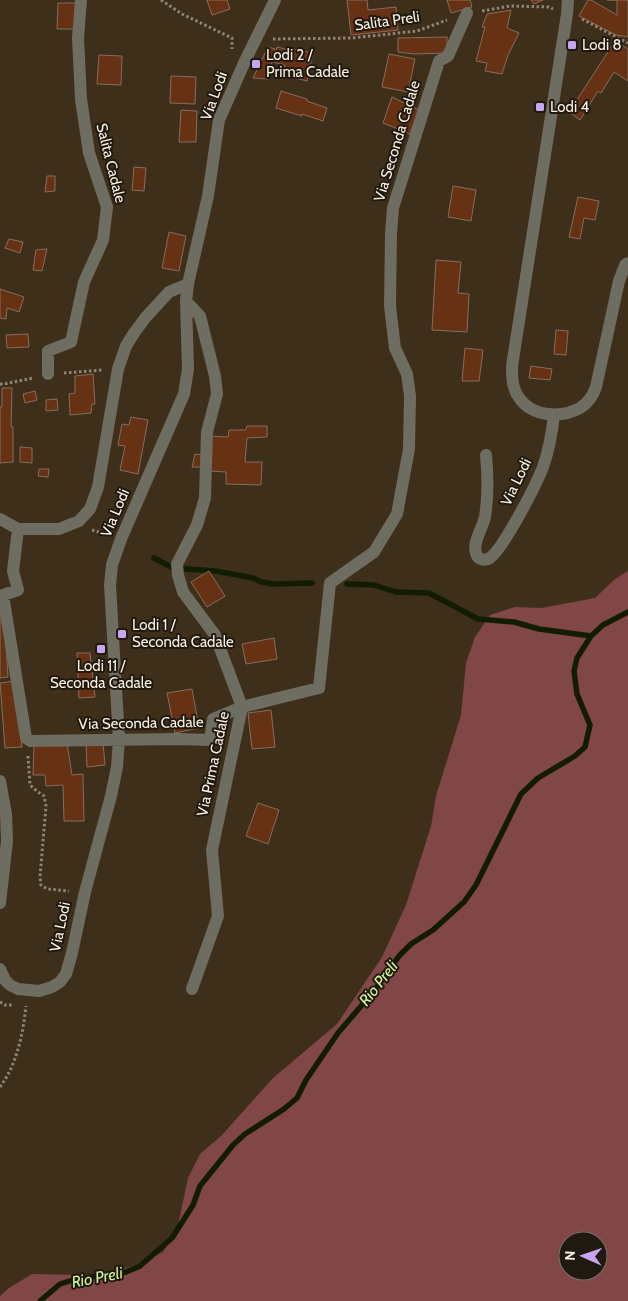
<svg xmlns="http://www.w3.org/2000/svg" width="628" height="1301" font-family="Cabin,sans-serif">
<rect width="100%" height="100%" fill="#3e2f1a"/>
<!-- green -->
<path fill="#814746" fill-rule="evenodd" d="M628,571V1301H0V1296L9,1288L32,1274L84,1275L112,1273L138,1264L163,1252L177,1230L188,1178L200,1154L221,1136L273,1078L337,1024L382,957L406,905L431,826L436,796L461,715L466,663L475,637L490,615L515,607L541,608L595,598L615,579ZM568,1241H598V1271H568Z"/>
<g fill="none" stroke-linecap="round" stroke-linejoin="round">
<!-- stream -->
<path stroke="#121c00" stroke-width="5.5" d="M154,558L173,568L216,571L253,578L261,582L273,584L312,583
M347,584L374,585L396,592L429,593L478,619L514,622L539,629L591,636
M40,1301L60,1284L76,1279L126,1272L140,1266L172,1238L193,1205L200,1186L233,1145L245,1134L284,1109L297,1098L306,1080L338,1033L374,991L399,956L411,944L433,930L464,902L476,885L521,794L538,778L575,756L585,747L590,725L577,694L574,671L577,658L591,636L603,625L628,612"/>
</g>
<!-- building -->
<path fill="#673214" stroke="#876c5f" d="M207,0H227L230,9L212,15Z
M347,0H367L368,10L396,7L398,30L351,35Z
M447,0H470L472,7L451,13Z
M531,0H543L534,4Z
M588,0H591L617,15V0H607H628V37L616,35L579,16Z
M58,3H77V29H57Z
M511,10L507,28L519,33L508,55L502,74L485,71L487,63L476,61L485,27H482L487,14Z
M447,37V53L414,54L398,52V38Z
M615,41L628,49V81L614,72L601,93L598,91L580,120L569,112Z
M268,47L275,49L268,79L253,78Z
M277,47L289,50V48L313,53L307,81L283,75L285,65L273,62Z
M389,54L415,59L408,92L382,87Z
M99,55L122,56L121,85L97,84Z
M171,76L196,77L195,104L170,103Z
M281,91L307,99V101L327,108L323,121L302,114V116L276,108Z
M392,97L419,110L410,134L383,123Z
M181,110L197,111L196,142H179Z
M134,167L146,168L144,191L132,190Z
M47,176H55V191L45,192Z
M453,186L476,190L471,221L448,217Z
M578,197L599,201L595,220L584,218L580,239L569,237Z
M169,232L186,236L179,271L162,268Z
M9,239L23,242L20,253L5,248Z
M47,249L42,271L33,270L36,250Z
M436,260L461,262L458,293L469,294L467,332L432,330Z
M0,289L24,297L19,312L7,308L6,319L0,318Z
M556,330L568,331L566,355L554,354Z
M28,334L29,347L7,348L6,335Z
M465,348L483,350L479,381H462Z
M531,366L552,369L550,380L529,378Z
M93,374L95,404H92L91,413L70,415L69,394L75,393V376Z
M2,388H12L11,427H13V462L0,463V407H2Z
M35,391L37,400L25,403L23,394Z
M57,399L58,410L46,411V400Z
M131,417L148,420L138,474L120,470L125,446L118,445L122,424L129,425Z
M247,426H267V437L247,438L245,462H262L261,485L226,484V472L208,471L210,436L228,437L229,430H246Z
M20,447L32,448V463L20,462Z
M195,454L204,455L202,467H192Z
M39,469H49L48,477L38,476Z
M209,571L225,596L207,607L191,582Z
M0,613H4L8,677L0,678Z
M274,638L277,659L246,664L242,644Z
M77,653H90L95,697L79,698Z
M15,681L22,747L5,748L0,683Z
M192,689L199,728L175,733L167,693Z
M271,710L275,747L252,749L248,713Z
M67,743L72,775L83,774L84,821H64L63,785L46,786L45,775H33L34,744Z
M86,743H103L105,765L87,767Z
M258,803L279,810L268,844L246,836Z"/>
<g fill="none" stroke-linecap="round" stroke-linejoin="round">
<!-- path -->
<path stroke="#918472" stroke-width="3" stroke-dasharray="2.5 2.5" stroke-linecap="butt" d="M161,0L182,14L232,38V49
M482,11L510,6L549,7L553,9
M582,19L628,43
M273,39L352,38L417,31L447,20
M64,373L102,370
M0,384H4L33,378
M92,530L108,535
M28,756L30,785L38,792L44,796L46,806L40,877L41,885L47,889L69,891
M0,1002L5,1005H13
M0,1087C17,1064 23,1034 26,1006"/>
<!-- street -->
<path stroke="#6e6d61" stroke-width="12" d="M568,0L567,14L512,366C512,378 512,389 520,399C533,417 562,418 580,408C588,403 593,396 596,387L619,281L625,265L628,263
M188,284L169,292L146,317L134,333L126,346L118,369L98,487L90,509L79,521L59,529H18L13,571L18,590L3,595L26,738L31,741L178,739L210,740L213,719L242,707L319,688L330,583L374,552L397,514L409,449L410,396L407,374L395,348L390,306L391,234L393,208L439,61L448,56L467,13
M186,301L200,316L215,376L217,394L207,432L205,498L197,525L177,564L178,575L183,592L215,635L242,707L212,850L218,916L192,989
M48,374V351L71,342L84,282L103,240L107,207L89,153L81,99L78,38L81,0
M486,455C488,475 488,497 485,517C483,527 472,543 476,553C477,558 482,561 488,559C501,554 537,483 543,467C549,450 552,433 554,415
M0,519L18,529
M0,781L6,814L7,841L0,903
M0,969L5,980L10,985L18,989L39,991L52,987L60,982L66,974L72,953L85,892L111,796L117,767L119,740L110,585L112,565L121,539L184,394L188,369L186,301L188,284L208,196L219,120L245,61L275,0"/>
</g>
<!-- markers -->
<g fill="#c6a6f0" stroke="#20190f" stroke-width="2">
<rect x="567" y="40" width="10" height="10" rx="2.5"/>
<rect x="251" y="59" width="10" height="10" rx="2.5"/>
<rect x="535" y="102" width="10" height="10" rx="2.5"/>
<rect x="117" y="629" width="10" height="10" rx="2.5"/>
<rect x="96" y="644" width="10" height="10" rx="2.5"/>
</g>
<g text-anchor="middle" stroke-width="4" stroke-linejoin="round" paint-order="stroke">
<!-- street labels -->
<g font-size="15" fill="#faf0e3" stroke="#20190f">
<text transform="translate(387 21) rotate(-8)" y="5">Salita Preli</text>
<text transform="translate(214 96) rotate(-70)" y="5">Via Lodi</text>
<text transform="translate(397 141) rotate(-73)" y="5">Via Seconda Cadale</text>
<text transform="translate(111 163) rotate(76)" y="5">Salita Cadale</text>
<text transform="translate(516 482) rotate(-64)" y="5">Via Lodi</text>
<text transform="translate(115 513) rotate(-67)" y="5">Via Lodi</text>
<text transform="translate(141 723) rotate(-1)" y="5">Via Seconda Cadale</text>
<text transform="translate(213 764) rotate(-78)" y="5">Via Prima Cadale</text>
<text transform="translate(60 927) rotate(-78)" y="5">Via Lodi</text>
</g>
<!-- poi labels -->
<g font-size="15" fill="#faf0e3" stroke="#20190f" text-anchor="start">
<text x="582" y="50">Lodi 8</text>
<text x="266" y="60">Lodi 2 /<tspan x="266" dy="17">Prima Cadale</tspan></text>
<text x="550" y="112">Lodi 4</text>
<text x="132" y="630">Lodi 1 /<tspan x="132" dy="17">Seconda Cadale</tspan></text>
<text x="101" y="671" text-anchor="middle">Lodi 11 /<tspan x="101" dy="17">Seconda Cadale</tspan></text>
</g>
<!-- water labels -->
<g font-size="16" font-style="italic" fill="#d1f39d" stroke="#20190f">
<text transform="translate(378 983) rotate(-52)" y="6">Rio Preli</text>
<text transform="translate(97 1277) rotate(-11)" y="6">Rio Preli</text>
</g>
</g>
<!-- north arrow -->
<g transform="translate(583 1256) rotate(272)"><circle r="24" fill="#20190f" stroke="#776f64"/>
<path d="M0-4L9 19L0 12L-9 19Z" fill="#c6a6f0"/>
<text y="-8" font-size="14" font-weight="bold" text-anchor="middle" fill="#faf0e3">N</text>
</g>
</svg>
